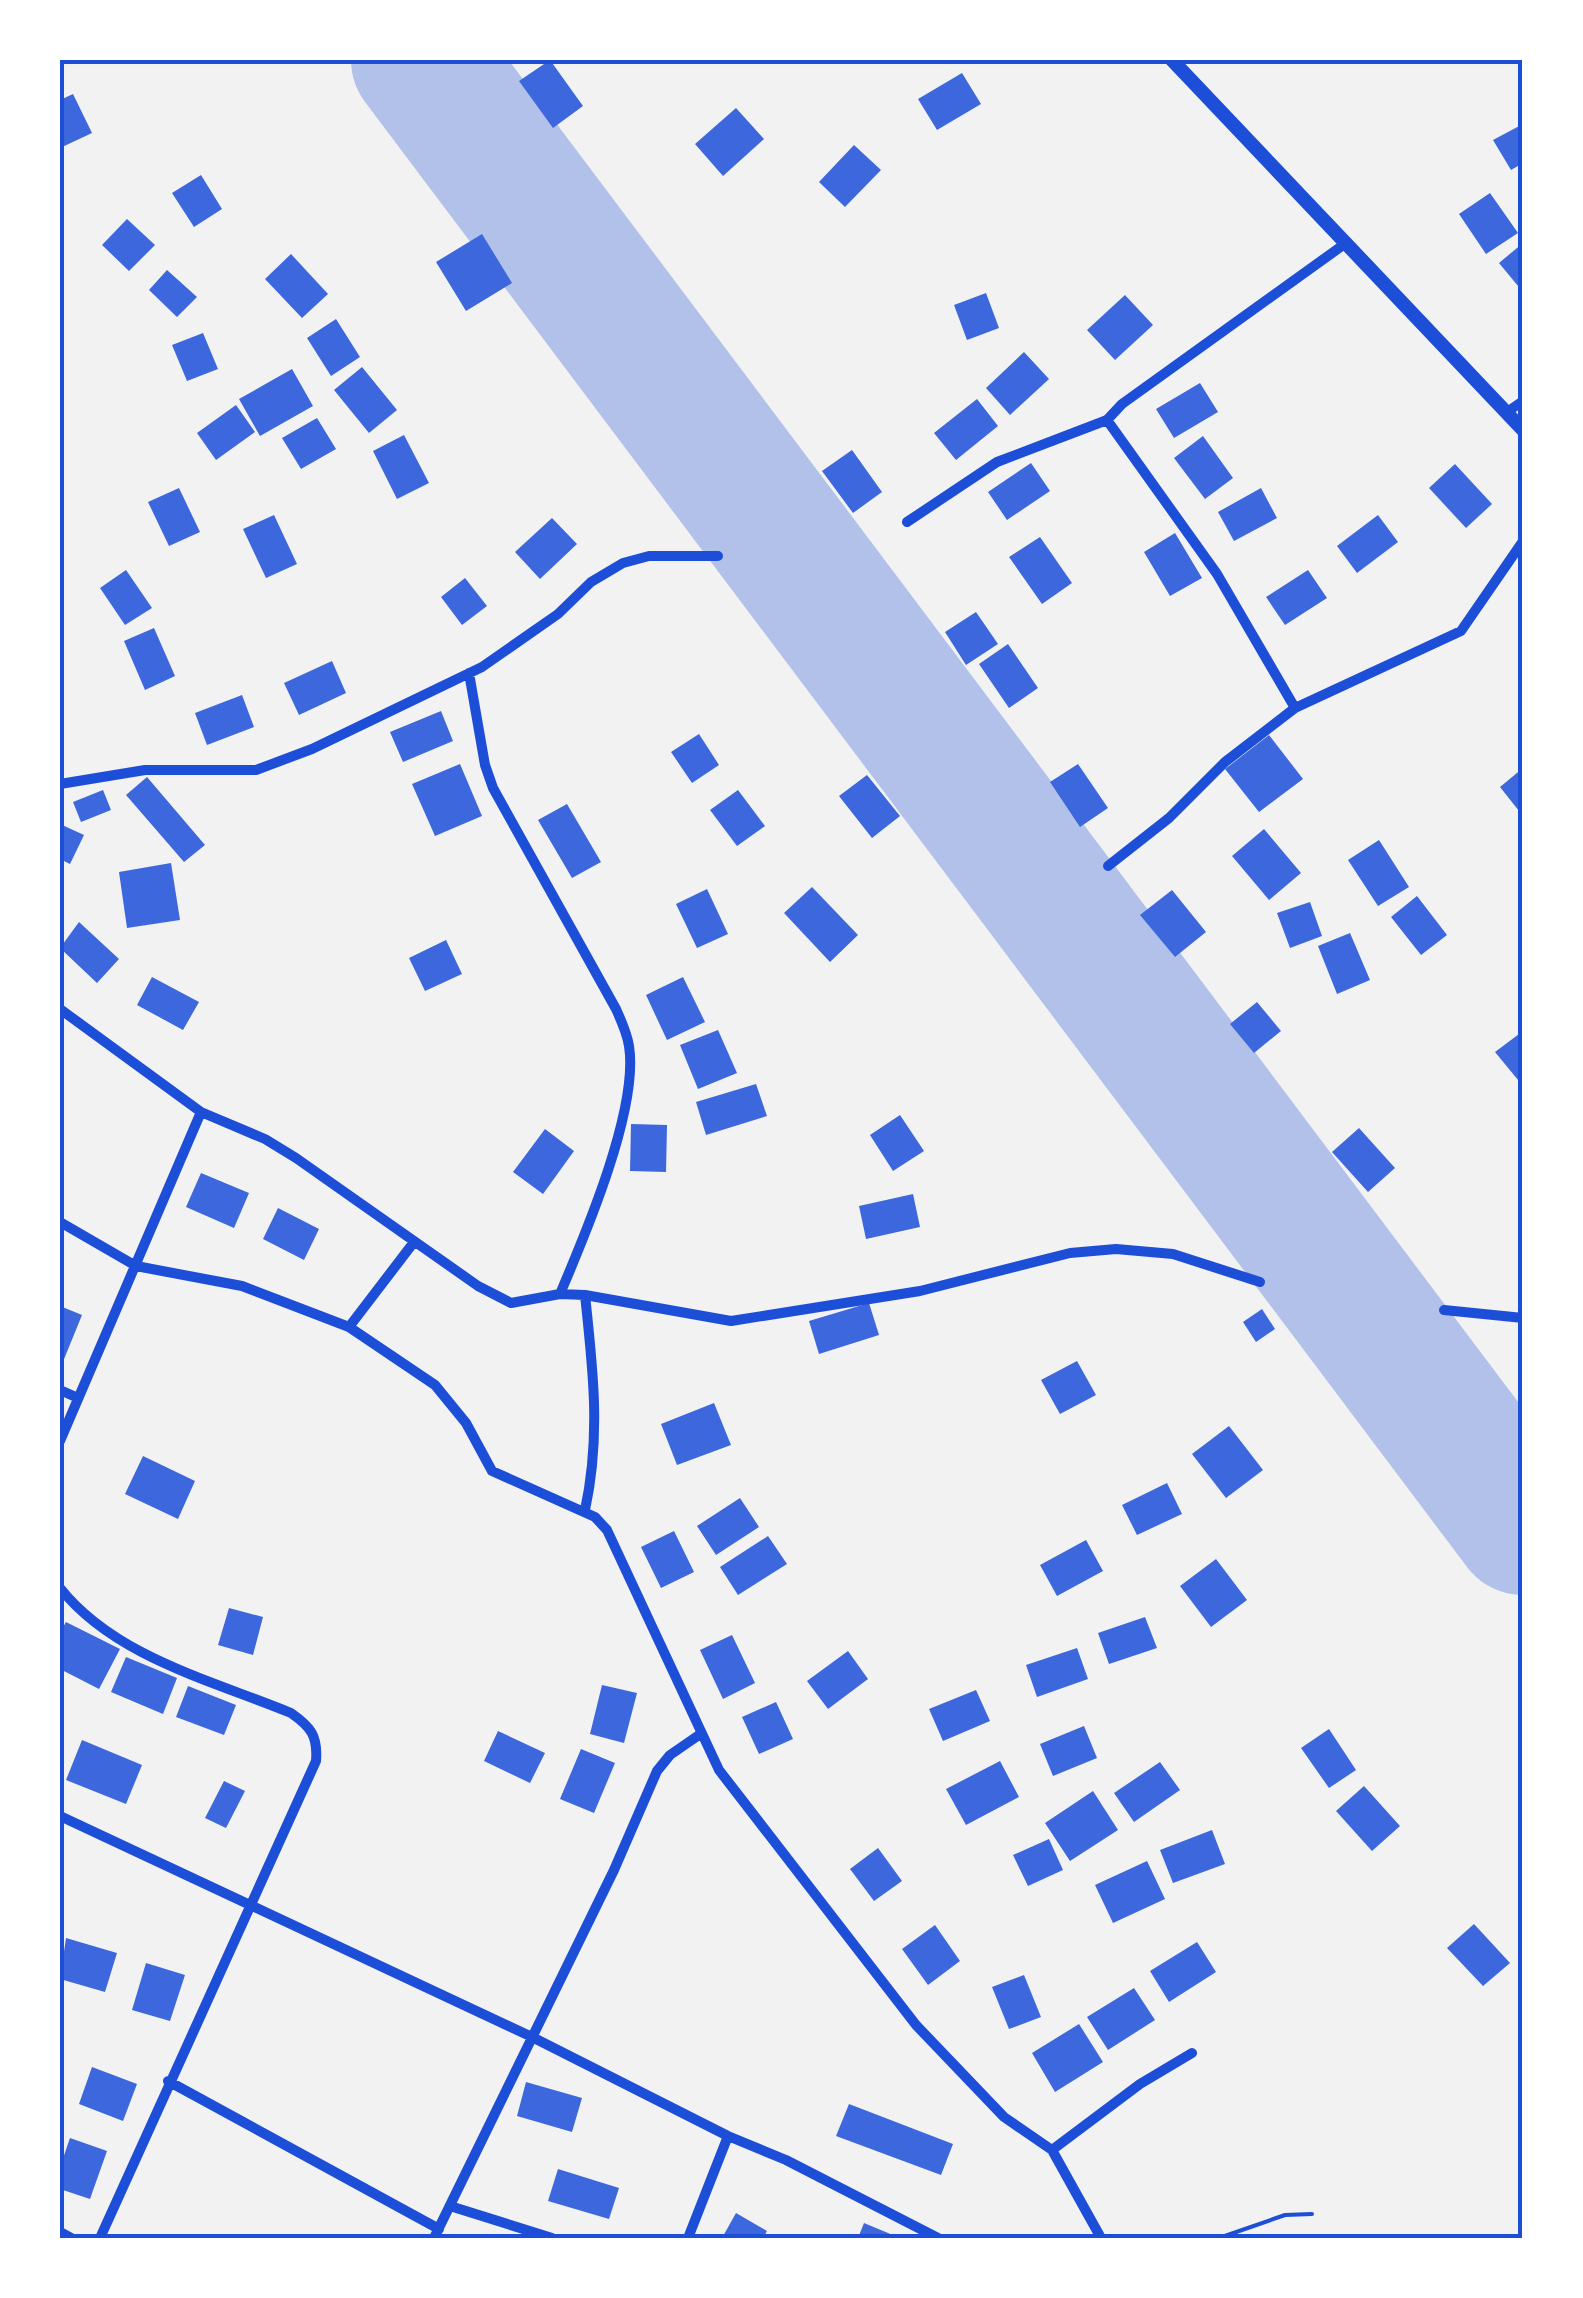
<svg xmlns="http://www.w3.org/2000/svg" width="1583" height="2298" font-family="'Libre Baskerville',serif">
<rect width="100%" height="100%" fill="#f2f2f2"/>
<g fill="none" stroke-linecap="round" stroke-linejoin="round">
<!-- runway -->
<path stroke="#b2c1ea" stroke-width="140" d="M421,60L1523,1525"/>
</g>
<!-- building -->
<path fill="#3d67dc" d="M550,60L583,106L553,128L519,81Z
M962,73L981,104L937,130L918,99Z
M73,94L92,133L60,148V100Z
M736,108L764,139L723,176L695,144Z
M1523,124V163L1511,170L1493,140Z
M854,145L881,170L845,207L819,182Z
M201,175L222,209L194,227L172,193Z
M1490,193L1518,233L1486,254L1459,214Z
M127,219L155,245L129,271L102,245Z
M482,234L512,283L466,311L436,262Z
M1523,243V292L1499,263Z
M291,254L328,294L302,318L265,279Z
M167,270L197,297L177,317L149,290Z
M986,293L999,328L967,340L954,305Z
M1125,295L1153,325L1115,360L1087,330Z
M336,319L360,357L331,376L307,338Z
M203,333L218,369L187,381L172,345Z
M1024,352L1049,379L1010,415L986,388Z
M362,367L397,410L369,433L334,390Z
M292,369L313,406L260,436L239,399Z
M1200,383L1218,412L1174,438L1156,409Z
M977,399L998,426L956,460L934,433Z
M236,405L255,432L216,460L197,433Z
M317,418L336,449L301,469L282,438Z
M404,435L429,483L397,499L373,451Z
M1203,436L1233,478L1205,499L1174,458Z
M852,450L882,492L853,513L822,471Z
M1031,463L1050,491L1007,520L988,492Z
M1455,464L1492,504L1466,528L1429,488Z
M179,488L200,532L169,546L148,502Z
M1261,488L1277,518L1234,541L1218,512Z
M274,515L297,564L266,578L243,529Z
M1378,515L1398,542L1357,573L1337,546Z
M552,518L577,544L540,579L515,552Z
M1175,533L1202,578L1170,596L1144,552Z
M1040,537L1072,583L1042,604L1009,557Z
M126,570L152,608L125,625L100,588Z
M1308,570L1327,598L1285,625L1266,597Z
M465,578L487,606L462,625L441,597Z
M976,612L998,644L966,665L945,632Z
M154,628L175,676L145,690L124,641Z
M1008,644L1038,688L1009,708L979,664Z
M332,661L346,693L299,715L284,683Z
M242,695L254,727L207,745L195,713Z
M441,711L453,741L403,762L390,732Z
M699,734L719,765L692,783L671,752Z
M1269,735L1303,779L1259,812L1225,769Z
M460,764L482,816L435,836L412,784Z
M1078,764L1108,808L1080,827L1050,782Z
M1523,768V816L1500,787Z
M867,775L900,816L872,838L839,796Z
M147,777L205,845L184,862L126,795Z
M103,790L111,810L81,822L73,802Z
M738,790L765,826L737,846L710,810Z
M567,804L601,862L572,878L538,820Z
M60,824L84,835L70,864L60,859Z
M1264,829L1301,873L1269,900L1232,856Z
M1379,840L1409,887L1378,906L1348,860Z
M171,863L180,920L127,928L119,872Z
M812,887L858,935L830,962L784,913Z
M707,889L728,934L697,948L676,904Z
M1172,890L1206,932L1175,957L1140,915Z
M1417,896L1447,935L1421,955L1391,917Z
M1310,902L1322,936L1290,948L1277,913Z
M79,922L119,959L97,983L60,948Z
M1350,933L1370,980L1337,994L1318,946Z
M446,940L462,974L425,991L409,958Z
M152,977L199,1002L183,1030L137,1005Z
M683,977L705,1022L667,1040L646,995Z
M1257,1002L1281,1031L1254,1053L1230,1024Z
M718,1030L737,1073L698,1089L680,1045Z
M1523,1031V1086L1495,1052Z
M756,1084L767,1116L706,1135L696,1102Z
M900,1115L924,1151L893,1171L870,1135Z
M631,1124L667,1125L666,1172L630,1171Z
M1359,1128L1395,1168L1368,1192L1332,1152Z
M545,1129L574,1151L543,1194L513,1172Z
M201,1173L249,1193L234,1228L186,1207Z
M913,1194L920,1227L866,1239L859,1206Z
M278,1208L319,1229L304,1260L263,1239Z
M869,1303L879,1335L819,1354L809,1321Z
M60,1306L82,1315L60,1369Z
M1262,1309L1275,1329L1256,1342L1243,1322Z
M1077,1361L1096,1395L1060,1414L1041,1380Z
M714,1403L731,1445L677,1465L661,1424Z
M1229,1426L1263,1470L1226,1498L1192,1454Z
M143,1456L195,1481L178,1519L125,1494Z
M1167,1483L1182,1514L1137,1535L1122,1505Z
M740,1498L759,1527L716,1555L697,1526Z
M674,1531L694,1572L661,1588L641,1547Z
M768,1536L787,1564L738,1595L720,1567Z
M1086,1540L1103,1571L1057,1596L1040,1565Z
M1216,1559L1247,1600L1211,1627L1180,1586Z
M229,1608L263,1617L253,1655L218,1645Z
M1145,1617L1157,1648L1109,1664L1098,1633Z
M66,1622L120,1649L99,1689L60,1669V1632Z
M732,1635L755,1683L723,1699L700,1650Z
M1077,1648L1088,1679L1037,1697L1026,1665Z
M848,1651L868,1679L828,1709L807,1681Z
M126,1657L177,1678L163,1714L111,1692Z
M602,1685L637,1693L624,1743L590,1734Z
M188,1686L236,1705L224,1735L176,1717Z
M976,1690L990,1721L943,1741L929,1709Z
M776,1702L793,1739L759,1754L742,1717Z
M1084,1726L1097,1758L1053,1776L1040,1744Z
M1329,1729L1356,1770L1329,1788L1301,1748Z
M498,1731L545,1753L530,1783L484,1761Z
M82,1740L142,1765L126,1804L66,1780Z
M581,1749L615,1763L594,1813L560,1799Z
M1000,1761L1019,1797L966,1825L946,1789Z
M1160,1762L1180,1790L1134,1822L1114,1793Z
M224,1781L245,1791L226,1828L205,1818Z
M1364,1786L1400,1826L1372,1851L1336,1811Z
M1093,1791L1118,1830L1070,1861L1045,1823Z
M1212,1830L1225,1864L1173,1883L1160,1850Z
M1049,1839L1063,1870L1028,1886L1013,1855Z
M878,1848L902,1881L874,1901L850,1869Z
M1147,1861L1165,1899L1113,1923L1095,1885Z
M1474,1924L1510,1963L1483,1986L1447,1948Z
M935,1925L960,1961L928,1985L902,1949Z
M66,1938L117,1953L105,1992L60,1979Z
M1197,1942L1216,1972L1169,2002L1150,1971Z
M146,1963L185,1975L170,2021L132,2010Z
M1024,1975L1041,2017L1009,2029L992,1987Z
M1134,1988L1155,2020L1108,2050L1087,2017Z
M1079,2024L1103,2062L1055,2092L1032,2053Z
M92,2067L137,2084L123,2121L79,2104Z
M526,2082L582,2098L572,2132L517,2116Z
M849,2104L953,2144L941,2175L836,2136Z
M70,2138L107,2151L90,2199L60,2189V2167Z
M558,2169L619,2188L609,2219L548,2201Z
M736,2213L767,2231L763,2238H722Z
M864,2223L900,2238H858Z"/>
<g fill="none" stroke-linecap="round" stroke-linejoin="round">
<!-- path -->
<path stroke="#1d4ed8" stroke-width="4" d="M1219,2238L1285,2215L1312,2214"/>
<!-- minor -->
<path stroke="#1d4ed8" stroke-width="10" d="M1507,412L1523,401
M1107,420L1217,574L1295,708
M907,522L997,462L1107,420L1122,404L1346,243
M469,673L485,765L493,788L616,1009C621,1020 627,1033 629,1046C639,1109 585,1235 560,1294
M60,784L145,770H256L312,749L482,667L558,614L591,582L623,563L649,556H718
M1108,866L1169,818L1225,762L1295,708L1461,631L1523,541
M60,1009L201,1112L265,1139L296,1158L478,1286L511,1303L560,1294L585,1295L731,1321L920,1291L1070,1253L1116,1249L1173,1254L1260,1282
M60,1222L136,1266L242,1286L349,1327L435,1385L466,1423L492,1471L595,1517L607,1530L719,1770L916,2025L1004,2117L1052,2150L1101,2238
M585,1295C593,1369 601,1437 585,1510
M1444,1310L1523,1318
M349,1327L414,1242
M60,1390L78,1398
M60,1441L201,1112
M60,1588C115,1657 211,1680 291,1713C311,1727 318,1736 316,1761L100,2238
M60,1816L532,2037L728,2136
M168,2081L439,2229
M1052,2150L1140,2084L1192,2053
M450,2206L552,2238
M60,2232L71,2238
M434,2238L614,1870L657,1771L670,1755L699,1735
M688,2238L728,2136L786,2160L938,2238"/>
<!-- secondary -->
<path stroke="#1d4ed8" stroke-width="14" d="M1172,60L1523,430"/>
</g>
<!-- border -->
<rect width="1583" height="2298" fill="none" stroke="#ffffff" stroke-width="125"/>
<rect x="62" y="62" width="1458" height="2174" fill="none" stroke="#1d4ed8" stroke-width="4"/>
</svg>
